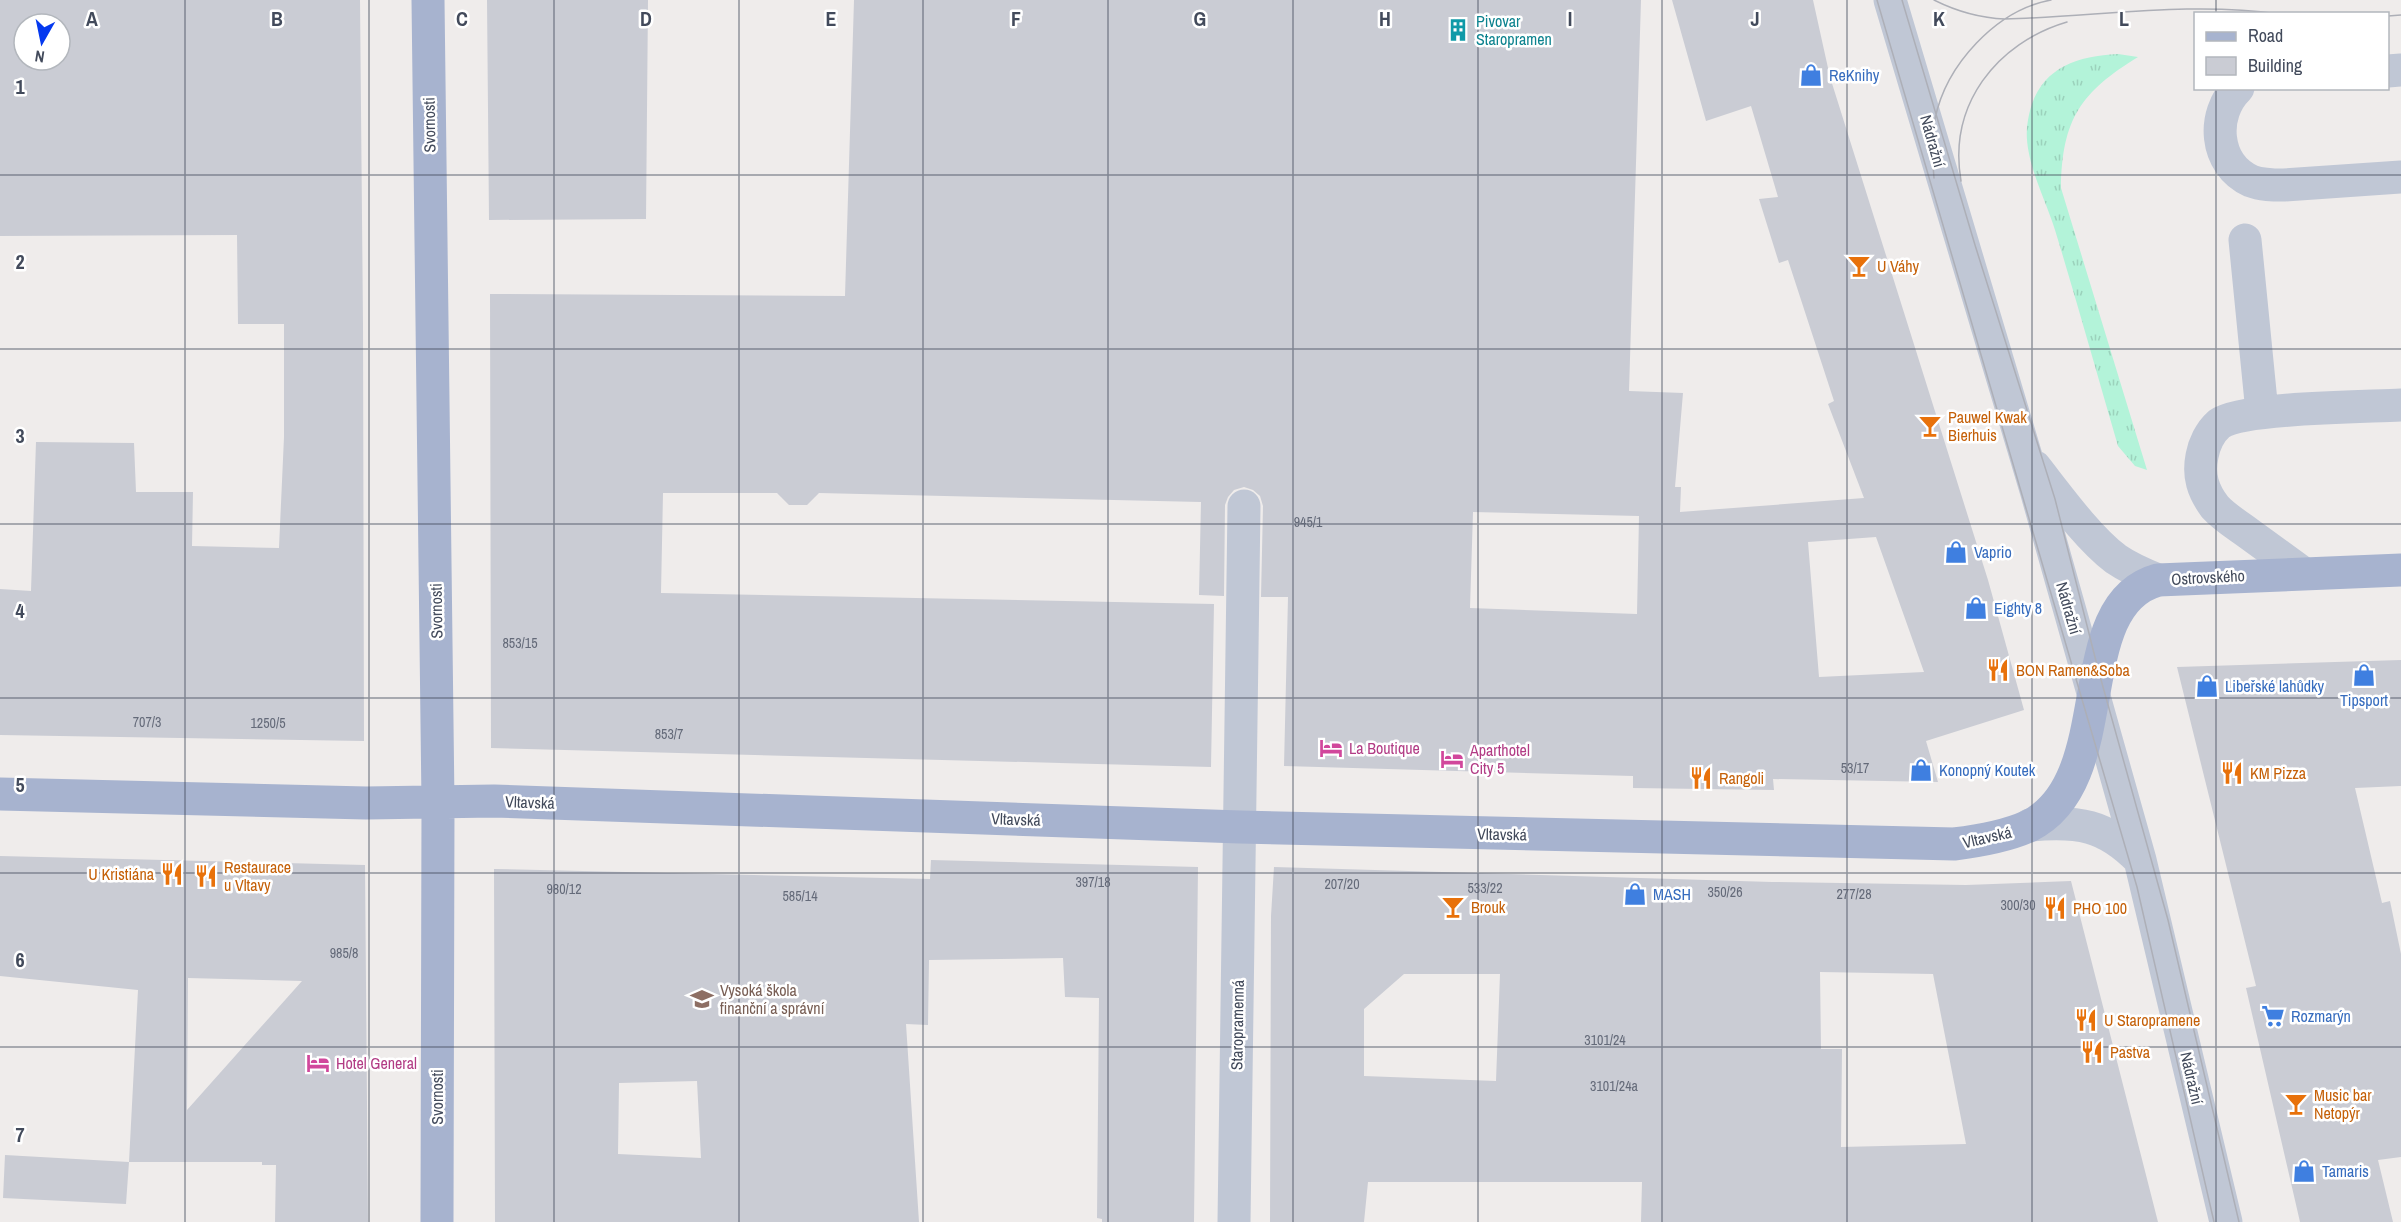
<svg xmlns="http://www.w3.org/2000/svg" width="2401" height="1222" font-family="'Archivo Narrow',sans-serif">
<defs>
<pattern id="grass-tufts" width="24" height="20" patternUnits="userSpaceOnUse" patternTransform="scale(1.5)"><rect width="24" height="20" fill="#b3f3d9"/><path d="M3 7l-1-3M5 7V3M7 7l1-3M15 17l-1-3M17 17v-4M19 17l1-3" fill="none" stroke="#9bd2bc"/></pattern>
</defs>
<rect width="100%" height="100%" fill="#efeceb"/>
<!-- grass -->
<path fill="url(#grass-tufts)" d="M2118,54L2138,57C2081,92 2062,119 2061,188L2147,470L2135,466L2118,446C2097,374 2077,302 2055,230C2045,197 2021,155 2028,120C2036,71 2072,56 2118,54Z"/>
<!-- building -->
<path fill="#caccd4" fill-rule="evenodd" d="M0,0H360L363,324L364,741L0,735V589L31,591L36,442L134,443L136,492H193L192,546L279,548L284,437V324H238L237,235L0,236ZM24,24H60V60H24Z
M487,0H648L646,219L489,220Z
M854,0H1641L1629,391L1683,393L1675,487H1681L1680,512L1864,498L1828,404L1834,401L1788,260L1779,263L1759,199L1778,197L1751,106L1706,121L1672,0H1813L1830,77L1988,580L2024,710L1926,741L1938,782L1773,779L1774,790L1633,788V776L1284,766L1288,597H1261L1263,506L1260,496L1253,490L1244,487L1234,490L1228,497L1225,505L1224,596L1199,595L1201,502L819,493L807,505H789L777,493H663L661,593L1214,604L1211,767L491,748L490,294L845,296ZM1473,512L1639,516L1637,614L1470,608ZM1876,537L1924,672L1819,677L1808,542Z
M2401,660V786L2355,788L2382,903L2390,901L2401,954V1157L2378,1160L2393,1222H2300L2246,988L2256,986L2177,667Z
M0,856L365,865L368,1222H275L276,1165H262V1162H129L138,990L0,976ZM188,978L302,981L187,1110Z
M931,860L1198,867L1194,1222H1102V1219L1097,1218L1099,998L1065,997L1063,958L929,960L928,1025L906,1024L919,1222H495L494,869L930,879ZM697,1081L701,1158L618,1154L619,1083Z
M1274,867L1772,882L1966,885L2071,881L2158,1222H1641L1642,1182H1368L1364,1222H1270L1271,916ZM1820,972L1933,974L1966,1144L1841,1147L1842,1049H1821ZM1404,974H1500L1496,1081L1364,1076V1009Z
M5,1155L129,1162L126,1204L3,1198Z"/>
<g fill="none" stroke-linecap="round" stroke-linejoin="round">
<!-- minor -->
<path stroke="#c0c7d5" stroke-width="33" d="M1890,0L2036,490L2140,860L2226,1222
M2388,71L2401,70
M2238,88C2211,114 2214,164 2251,181C2261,185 2273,185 2284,185L2401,177
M2245,240L2262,412
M2035,467C2057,495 2088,538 2116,559C2129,568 2143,574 2158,580
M2303,573C2285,560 2266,546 2248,533C2237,525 2224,517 2215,507C2203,491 2198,476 2202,456C2204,445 2210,432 2219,424C2242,407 2366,407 2401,405
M2030,825C2078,821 2105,824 2140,860
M1234,1222L1244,506"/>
<!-- major -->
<path stroke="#a7b3cf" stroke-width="33" d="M428,0L438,803L437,1222
M0,794L366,803L494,801L1240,827L1954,844C1979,841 2007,836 2029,826C2121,780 2066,605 2158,580L2401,570"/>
<!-- tram -->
<path stroke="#adafb7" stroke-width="1.5" d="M1877,0L2137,887L2214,1222
M1902,0L1975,245L2055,499L2098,669L2168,920L2239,1222
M1934,0C1956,11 1980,18 2005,19C2096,17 2188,1 2279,14
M2388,16L2401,15
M1934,178C1932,158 1931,139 1935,119C1946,65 1996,10 2051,0
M1961,181C1948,105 1996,43 2067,22"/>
</g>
<!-- grid -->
<path fill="none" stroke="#424a5b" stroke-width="1.5" stroke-opacity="0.55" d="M185,0V1222M369,0V1222M554,0V1222M739,0V1222M923,0V1222M1108,0V1222M1293,0V1222M1478,0V1222M1662,0V1222M1847,0V1222M2032,0V1222M2216,0V14M2216,88V1222M0,175H2401M0,349H2401M0,524H2401M0,698H2401M0,873H2401M0,1047H2401"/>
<!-- icons -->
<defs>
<g id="building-bare" transform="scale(1.8)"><path d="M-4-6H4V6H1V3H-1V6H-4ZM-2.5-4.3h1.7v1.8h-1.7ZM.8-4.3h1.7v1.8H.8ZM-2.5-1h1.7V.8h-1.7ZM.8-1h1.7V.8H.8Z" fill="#0f9aa8" stroke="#fff" stroke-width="2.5" paint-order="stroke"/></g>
<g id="shop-bare" transform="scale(1.8)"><path d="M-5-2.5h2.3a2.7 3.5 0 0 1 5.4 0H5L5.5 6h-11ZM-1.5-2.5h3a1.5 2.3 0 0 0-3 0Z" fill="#3f7fe0" stroke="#fff" stroke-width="2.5" paint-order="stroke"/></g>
<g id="bar-bare" transform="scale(1.8)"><path d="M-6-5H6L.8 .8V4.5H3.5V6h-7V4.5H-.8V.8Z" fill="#e8710a" stroke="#fff" stroke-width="2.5" paint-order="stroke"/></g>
<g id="restaurant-bare" transform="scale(1.8)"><path d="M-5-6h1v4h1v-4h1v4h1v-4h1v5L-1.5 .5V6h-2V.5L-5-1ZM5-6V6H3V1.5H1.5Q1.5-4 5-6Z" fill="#e8710a" stroke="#fff" stroke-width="2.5" paint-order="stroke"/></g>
<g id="hotel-bare" transform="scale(1.8)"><path d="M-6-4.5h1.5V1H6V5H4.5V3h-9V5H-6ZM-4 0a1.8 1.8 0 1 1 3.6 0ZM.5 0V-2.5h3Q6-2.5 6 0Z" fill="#d1479c" stroke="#fff" stroke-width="2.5" paint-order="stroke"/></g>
<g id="university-bare" transform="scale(1.8)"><path d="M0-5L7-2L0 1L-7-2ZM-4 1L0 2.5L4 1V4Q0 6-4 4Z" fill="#8d6e63" stroke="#fff" stroke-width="2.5" paint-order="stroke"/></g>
<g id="supermarket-bare" transform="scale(1.8)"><path d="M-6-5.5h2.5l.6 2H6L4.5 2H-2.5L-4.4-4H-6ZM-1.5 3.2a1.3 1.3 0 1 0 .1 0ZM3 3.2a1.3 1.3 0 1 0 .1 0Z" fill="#3f7fe0" stroke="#fff" stroke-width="2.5" paint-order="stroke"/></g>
</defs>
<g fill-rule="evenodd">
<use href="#building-bare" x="1458" y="30"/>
<use href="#shop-bare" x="1811" y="75"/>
<use href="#bar-bare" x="1859" y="266"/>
<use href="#bar-bare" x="1930" y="426"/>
<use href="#shop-bare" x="1956" y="552"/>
<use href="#shop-bare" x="1976" y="608"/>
<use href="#restaurant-bare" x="1998" y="670"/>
<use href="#shop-bare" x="2364" y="675"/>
<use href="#shop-bare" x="2207" y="686"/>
<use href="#hotel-bare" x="1331" y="748"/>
<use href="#hotel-bare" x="1452" y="759"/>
<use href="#shop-bare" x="1921" y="770"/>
<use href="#restaurant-bare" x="2232" y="773"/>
<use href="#restaurant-bare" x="1701" y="778"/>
<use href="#restaurant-bare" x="172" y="874"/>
<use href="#restaurant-bare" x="206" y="876"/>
<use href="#shop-bare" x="1635" y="894"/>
<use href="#bar-bare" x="1453" y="907"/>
<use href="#restaurant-bare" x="2055" y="908"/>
<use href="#university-bare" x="702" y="999"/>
<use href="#supermarket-bare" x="2273" y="1016"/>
<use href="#restaurant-bare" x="2086" y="1020"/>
<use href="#restaurant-bare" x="2092" y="1052"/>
<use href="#hotel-bare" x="318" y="1063"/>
<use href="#bar-bare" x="2296" y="1104"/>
<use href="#shop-bare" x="2304" y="1171"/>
</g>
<g text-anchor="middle" stroke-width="5" stroke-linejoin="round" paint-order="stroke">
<!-- number labels -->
<g font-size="14" fill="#646a79">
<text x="1308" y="527">945/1</text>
<text x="520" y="648">853/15</text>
<text x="147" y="727">707/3</text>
<text x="268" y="728">1250/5</text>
<text x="669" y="739">853/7</text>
<text x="1855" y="773">53/17</text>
<text x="1093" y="887">397/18</text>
<text x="1342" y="889">207/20</text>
<text x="1485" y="893">533/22</text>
<text x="564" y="894">980/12</text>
<text x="1725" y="897">350/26</text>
<text x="1854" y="899">277/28</text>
<text x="800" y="901">585/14</text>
<text x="2018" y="910">300/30</text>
<text x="344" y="958">985/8</text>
<text x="1605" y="1045">3101/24</text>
<text x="1614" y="1091">3101/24a</text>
</g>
<!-- culture labels -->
<g font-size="16" fill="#0d838f" stroke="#fff" text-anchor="start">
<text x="1476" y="27">Pivovar<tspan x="1476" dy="18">Staropramen</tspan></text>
</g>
<!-- shop labels -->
<g font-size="16" fill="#366cbe" stroke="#fff" text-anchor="start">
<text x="1829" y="81">ReKnihy</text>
<text x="1974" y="558">Vaprio</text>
<text x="1994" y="614">Eighty 8</text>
<text x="2225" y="692">Libeřské lahůdky</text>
<text x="2364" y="706" text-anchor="middle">Tipsport</text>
<text x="1939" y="776">Konopný Koutek</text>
<text x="1653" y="900">MASH</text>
<text x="2291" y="1022">Rozmarýn</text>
<text x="2322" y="1177">Tamaris</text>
</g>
<!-- street labels -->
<g font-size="16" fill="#424a5b" stroke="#fff">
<text transform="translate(429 125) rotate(-91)" y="6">Svornosti</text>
<text transform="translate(1933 141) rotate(74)" y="6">Nádražní</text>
<text transform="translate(2208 577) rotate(-3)" y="6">Ostrovského</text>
<text transform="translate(2069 608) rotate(74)" y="6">Nádražní</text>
<text transform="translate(436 611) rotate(-91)" y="6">Svornosti</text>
<text transform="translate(530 802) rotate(2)" y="6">Vltavská</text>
<text transform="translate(1016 819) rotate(2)" y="6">Vltavská</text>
<text transform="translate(1502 834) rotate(1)" y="6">Vltavská</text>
<text transform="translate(1987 837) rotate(-13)" y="6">Vltavská</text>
<text transform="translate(1237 1025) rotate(-89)" y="6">Staropramenná</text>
<text transform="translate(2192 1078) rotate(77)" y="6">Nádražní</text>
<text transform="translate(437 1097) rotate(-90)" y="6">Svornosti</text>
</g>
<!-- food labels -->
<g font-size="16" fill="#c56008" stroke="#fff" text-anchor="start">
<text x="1877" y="272">U Váhy</text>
<text x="1948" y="423">Pauwel Kwak<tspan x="1948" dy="18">Bierhuis</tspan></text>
<text x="2016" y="676">BON Ramen&amp;Soba</text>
<text x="2250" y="779">KM Pizza</text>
<text x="1719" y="784">Rangoli</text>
<text x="224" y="873">Restaurace<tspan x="224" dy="18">u Vltavy</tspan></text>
<text x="154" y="880" text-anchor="end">U Kristiána</text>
<text x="1471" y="913">Brouk</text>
<text x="2073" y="914">PHO 100</text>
<text x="2104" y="1026">U Staropramene</text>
<text x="2110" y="1058">Pastva</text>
<text x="2314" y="1101">Music bar<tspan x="2314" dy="18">Netopýr</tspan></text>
</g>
<!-- hotel labels -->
<g font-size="16" fill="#b23c85" stroke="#fff" text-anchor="start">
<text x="1349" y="754">La Boutique</text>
<text x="1470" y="756">Aparthotel<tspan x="1470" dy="18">City 5</tspan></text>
<text x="336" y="1069">Hotel General</text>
</g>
<!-- education labels -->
<g font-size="16" fill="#785e54" stroke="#fff" text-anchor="start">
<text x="720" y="996">Vysoká škola<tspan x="720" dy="18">finanční a správní</tspan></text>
</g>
</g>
<g font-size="20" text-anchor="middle" font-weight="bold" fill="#424a5b" stroke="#fff" stroke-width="5" stroke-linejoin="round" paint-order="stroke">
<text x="92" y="26">A</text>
<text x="277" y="26">B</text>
<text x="462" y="26">C</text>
<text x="646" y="26">D</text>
<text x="831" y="26">E</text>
<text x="1016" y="26">F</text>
<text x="1200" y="26">G</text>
<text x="1385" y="26">H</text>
<text x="1570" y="26">I</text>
<text x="1755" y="26">J</text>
<text x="1939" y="26">K</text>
<text x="2124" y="26">L</text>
<text x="20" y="94">1</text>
<text x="20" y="269">2</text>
<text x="20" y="443">3</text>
<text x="20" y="618">4</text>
<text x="20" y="792">5</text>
<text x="20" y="967">6</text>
<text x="20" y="1142">7</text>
</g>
<!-- legend -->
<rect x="2194" y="12" width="195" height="78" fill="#ffffff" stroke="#b3b7bd" stroke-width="1.5"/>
<rect x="2206" y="32" width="30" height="9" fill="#a7b3cf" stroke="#b3b7bd" stroke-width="1.5"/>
<text x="2248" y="42" font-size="18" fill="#424a5b">Road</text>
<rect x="2206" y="57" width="30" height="18" fill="#caccd4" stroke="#b3b7bd" stroke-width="1.5"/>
<text x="2248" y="72" font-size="18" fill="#424a5b">Building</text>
<!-- north arrow -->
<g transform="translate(42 42) rotate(189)"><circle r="28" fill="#ffffff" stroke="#b3b7bd" stroke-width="1.5"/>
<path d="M0-4.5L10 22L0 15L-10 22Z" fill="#0539ef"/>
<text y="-9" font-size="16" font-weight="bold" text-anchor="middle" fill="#424a5b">N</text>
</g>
</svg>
